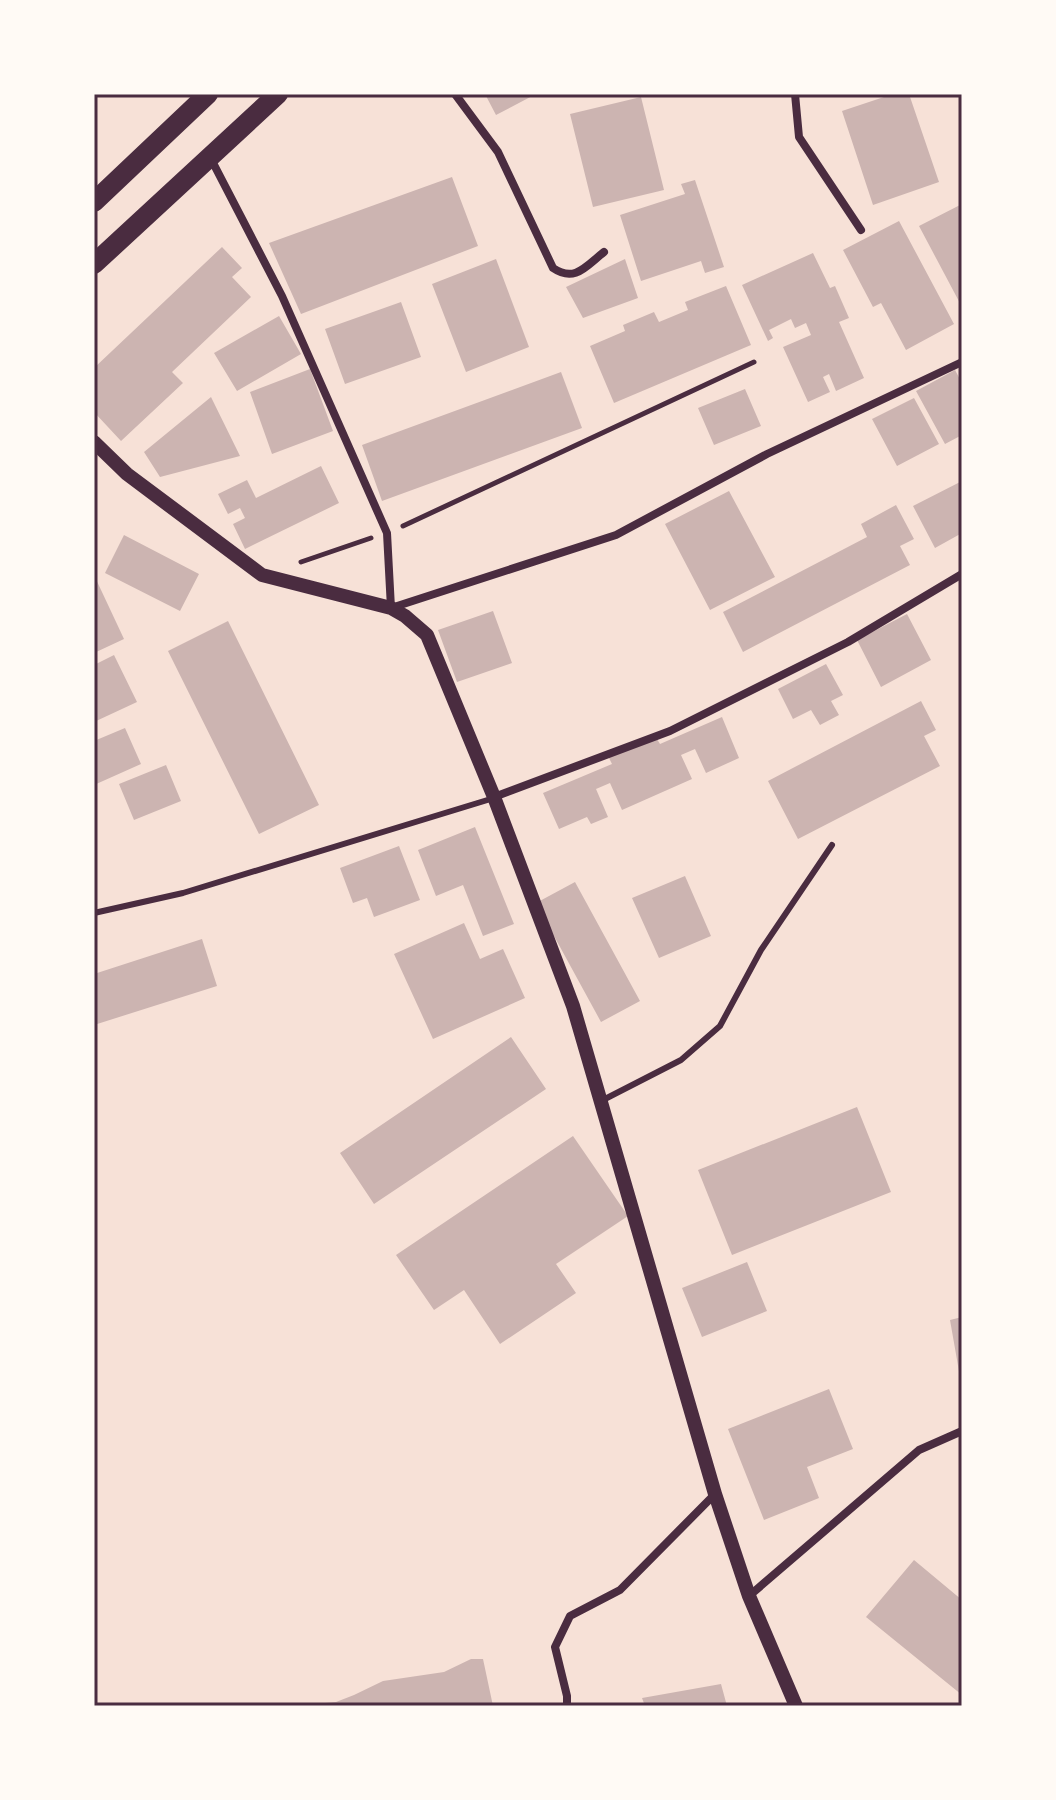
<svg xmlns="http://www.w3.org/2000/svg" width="1056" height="1800" font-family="Mulish,sans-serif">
<rect width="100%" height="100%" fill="#f7e1d7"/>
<!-- building -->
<path fill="#ccb4b1" d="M485,94H536L496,115Z
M893,94H909L939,182L873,205L842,111Z
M641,97L664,190L593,207L570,114Z
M452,177L478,246L301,314L269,243Z
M695,180L724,267L705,273L701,261L641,281L620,215L685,194L681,184Z
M962,204V307L919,226Z
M899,221L954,324L906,350L881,303L873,307L843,250Z
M222,247L242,268L232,277L251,297L172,372L183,383L121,441L94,412V368Z
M813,253L830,288L835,286L849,318L839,322L864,378L836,391L829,374L823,377L830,392L808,402L783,347L811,335L806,323L795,328L791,319L769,330L773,338L768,341L742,285Z
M496,259L529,347L466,372L432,284Z
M625,259L638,298L583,318L566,287Z
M726,286L751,345L614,403L590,346L625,331L623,325L654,312L659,322L688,310L685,302Z
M401,302L421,357L345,384L325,329Z
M279,316L301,354L237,391L214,353Z
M310,369L333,431L272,454L250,392Z
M955,370L962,383V435L945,444L916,391Z
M561,372L582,428L382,501L362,445Z
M745,389L761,426L714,445L698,408Z
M211,397L240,456L160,477L144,452Z
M914,398L939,444L897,466L872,419Z
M321,466L339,503L245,549L233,524L245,518L240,508L228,514L218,494L247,480L256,498Z
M962,481V533L935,548L913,506Z
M729,491L775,577L710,610L665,524Z
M896,505L914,539L900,546L910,565L743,652L723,612L867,537L861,524Z
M124,535L199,574L180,611L105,573Z
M94,575L124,639L94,653Z
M493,611L512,663L457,682L438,630Z
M907,614L931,660L881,687L857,640Z
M228,621L319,805L259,834L168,651Z
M114,655L137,702L94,722V665Z
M826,664L843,695L831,701L839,715L820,725L811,710L793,719L778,689Z
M921,701L936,730L924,736L940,766L798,839L768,781Z
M722,717L739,758L706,773L695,749L681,755L692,779L622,810L610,783L596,789L608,817L591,824L587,817L559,829L543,793L612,764L608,756L657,739L660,744Z
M125,728L141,764L94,785V741Z
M166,765L181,801L134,820L119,784Z
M475,827L514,924L483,936L463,885L436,896L418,850Z
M399,846L420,900L374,917L367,898L353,903L340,868Z
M685,876L711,936L659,958L632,898Z
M575,882L640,1001L601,1022L536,903Z
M464,923L480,959L503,949L525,998L433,1039L394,954Z
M202,939L217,986L94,1025V974Z
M511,1037L546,1089L374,1204L340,1153Z
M857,1107L891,1192L732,1255L698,1170Z
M573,1136L628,1216L556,1264L576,1293L500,1344L464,1290L434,1310L396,1255Z
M747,1262L767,1311L702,1337L682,1288Z
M962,1317V1377H960L950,1320Z
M829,1389L853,1449L807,1467L819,1498L764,1520L728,1429Z
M914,1560L962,1600V1695L866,1617Z
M471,1659H483L493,1706H315V1704L336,1702L354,1695L383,1681L444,1672Z
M721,1684L727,1706H645L642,1698Z"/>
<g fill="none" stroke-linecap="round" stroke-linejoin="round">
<!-- path -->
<path stroke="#4a2c40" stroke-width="5" d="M403,526L754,362
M301,562L371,538"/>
<!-- service -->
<path stroke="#4a2c40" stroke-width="6" d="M94,913L183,893L494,798
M601,1101L681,1060L720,1026L761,950L832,845"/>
<!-- minor -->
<path stroke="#4a2c40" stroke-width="8" d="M455,94L498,152L553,268C575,283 586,266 604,252
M795,94L799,137L861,230
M210,157L282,296L387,533L391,608L616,535L767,454L962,362
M494,797L670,731L848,642L962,574
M749,1596L919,1450L962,1431
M567,1706V1696L555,1647L570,1616L620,1590L715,1494"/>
<!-- tertiary -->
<path stroke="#4a2c40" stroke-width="14" d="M94,442L127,474L262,575L391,608L405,616L427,635L494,797L573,1006L715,1494L749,1596L796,1706"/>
<!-- primary -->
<path stroke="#4a2c40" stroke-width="20" d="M94,202L208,94
M94,264L278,94"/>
</g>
<!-- border -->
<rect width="1056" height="1800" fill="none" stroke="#fffaf5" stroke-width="192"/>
<rect x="96" y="96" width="864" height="1608" fill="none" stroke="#4a2c40" stroke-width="3"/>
</svg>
